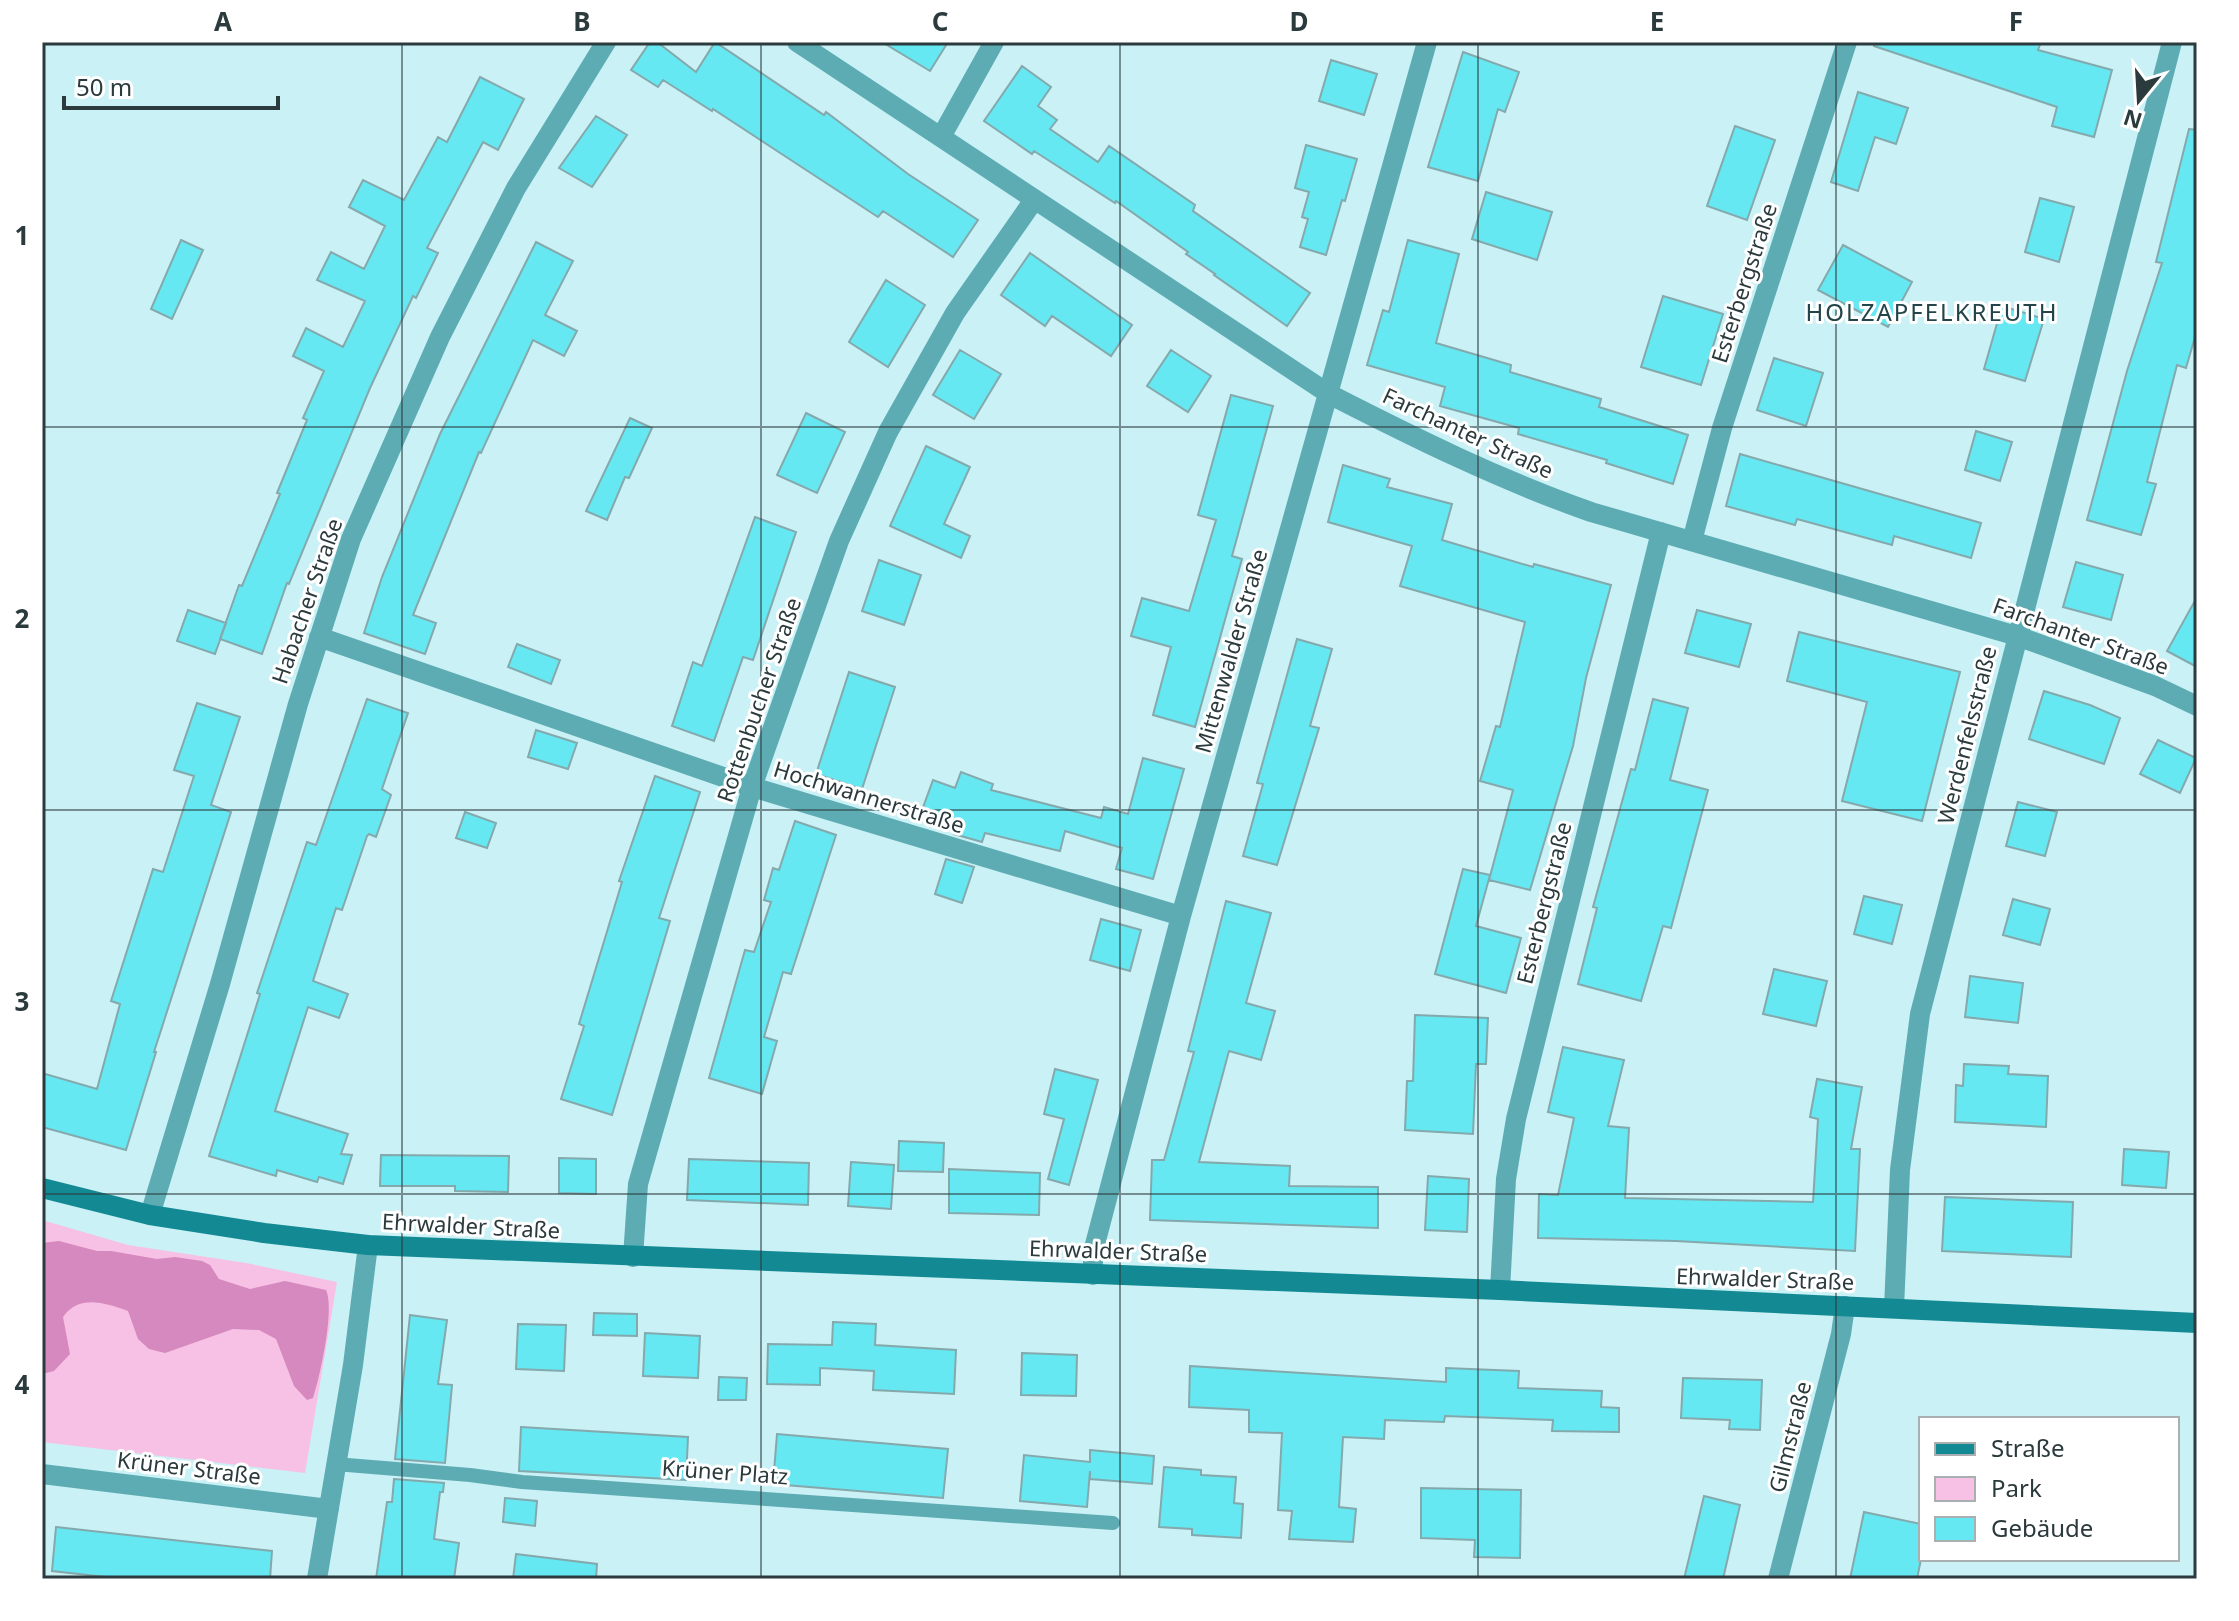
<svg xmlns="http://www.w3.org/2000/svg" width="2239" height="1621" font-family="'Noto Sans',sans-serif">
<rect width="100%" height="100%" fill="#caf1f5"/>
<!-- green -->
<path fill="#f7c0e5" d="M42,1220L128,1245L246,1263L337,1282L305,1473L42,1442Z"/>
<!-- forest -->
<path fill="#d589be" d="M59,1241L97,1251H111L157,1259L175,1257L202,1261L210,1265L219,1279L250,1289L285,1281L326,1290C335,1309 320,1377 313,1398L307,1400L294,1386L276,1339L259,1330L233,1329L165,1353L149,1349L138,1339L128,1311C105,1303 79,1294 63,1317L70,1354L54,1371L42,1374V1243Z"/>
<!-- building -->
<path fill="#66e8f3" stroke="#84a9ac" stroke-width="2" d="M650,42H657L696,72L715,42L824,115L826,112L908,174L978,220L953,257L883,211L878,217L713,109L712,111L663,80L658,87L631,70Z
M882,42H948L930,71Z
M1875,42H2041L2038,50L2112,70L2094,137L2052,126L2057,107L1874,46Z
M1463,52L1519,72L1505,112L1498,109L1478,181L1428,167Z
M1331,60L1377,74L1364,115L1319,101Z
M1022,66L1051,87L1038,106L1057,120L1050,129L1098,162L1109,146L1195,205L1193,211L1310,293L1287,326L1214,275L1215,274L1186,254L1188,252L1116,201L1115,203L1034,151L1032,154L984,121Z
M480,77L524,99L498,150L483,142L427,248L438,253L416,298L413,296L370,388L289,584L287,583L262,654L220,639L239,585L242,586L280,494L277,493L307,420L303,418L324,371L293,356L306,328L343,347L365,301L317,280L331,252L364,269L385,226L349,207L363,180L404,200L438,137L447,142Z
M1858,92L1908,108L1896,144L1875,137L1858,191L1831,182Z
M596,116L627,135L592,187L559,168Z
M1735,126L1775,140L1747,220L1707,206Z
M2189,129L2197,130V330L2186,368L2177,365L2147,482L2156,484L2141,535L2087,520L2127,371L2162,263L2156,262Z
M1306,145L1357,159L1345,201L1342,200L1326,255L1300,247L1308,219L1302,217L1309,192L1295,188Z
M1486,192L1552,212L1537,260L1472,239Z
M2040,198L2074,207L2059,262L2025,252Z
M181,240L203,250L172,319L151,309Z
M1408,240L1459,254L1436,343L1511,365L1510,372L1601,399L1599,407L1688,435L1673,484L1606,463L1607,460L1518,434L1519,428L1440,406L1445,387L1367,365L1383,310L1389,312Z
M536,242L573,261L545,315L577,331L564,356L533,340L481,453L479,452L413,615L436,623L425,654L364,633L382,577L440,434Z
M1843,245L1912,282L1888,327L1818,290Z
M1030,253L1132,325L1111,356L1052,316L1045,326L1001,295Z
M886,280L925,305L888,367L849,342Z
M1663,296L1723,314L1701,385L1641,367Z
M2002,306L2044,319L2025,381L1984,369Z
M960,350L1001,374L974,419L933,395Z
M1171,350L1211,376L1188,412L1147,386Z
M1774,358L1823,373L1806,426L1757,410Z
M1231,395L1273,406L1232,556L1242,559L1195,727L1153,715L1171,647L1131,636L1142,598L1189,611L1216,520L1198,515Z
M806,413L845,432L817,493L777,475Z
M630,418L652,428L629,478L625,477L607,520L586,511Z
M1976,431L2012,442L2000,481L1965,470Z
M926,446L970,467L944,524L970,536L961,558L890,526Z
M1740,454L1981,523L1971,558L1894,536L1892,545L1797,519L1795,525L1726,506Z
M1343,465L1390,479L1387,487L1452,504L1442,540L1533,567L1534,564L1611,585L1586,678L1573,746L1530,890L1489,880L1513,790L1480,781L1496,726L1500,727L1525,622L1400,586L1412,546L1328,522Z
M755,517L796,532L753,660L743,657L714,741L672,726L693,662L702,666Z
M879,560L921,575L904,625L862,611Z
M2076,562L2123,575L2111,620L2063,607Z
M2197,597V667L2167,651Z
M188,610L226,623L215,654L177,641Z
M1697,610L1751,624L1739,667L1685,653Z
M1799,632L1960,672L1922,821L1842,801L1867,702L1787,681Z
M1297,639L1332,649L1310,726L1319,728L1277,865L1243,856L1263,784L1257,783Z
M517,644L560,660L551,684L508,667Z
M849,672L895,687L862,789L816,774Z
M2044,691L2090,705L2120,718L2104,764L2029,739Z
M367,699L408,713L382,789L391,795L376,837L369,834L367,836L342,910L336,908L313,981L348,994L339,1018L308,1007L275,1111L348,1134L341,1154L352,1155L343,1184L319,1177L317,1182L277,1170L276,1176L209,1156L260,994L257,993L307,842L316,845Z
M1653,699L1688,708L1670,780L1708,790L1671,928L1663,926L1641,1001L1578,984L1597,908L1593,907L1631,769L1635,770Z
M197,703L240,717L211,805L231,812L154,1052H156L126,1150L42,1127V1073L97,1089L120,1004L111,1001L153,869L163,872L194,776L174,770Z
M536,730L577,743L568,769L528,757Z
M2158,740L2196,758L2180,793L2140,774Z
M1143,758L1184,769L1153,879L1116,869L1122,848L1065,831L1060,851L985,833L982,842L954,834L957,825L921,813L933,780L955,788L961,772L993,784L991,790L1101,818L1104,807L1128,814Z
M655,776L700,792L659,918L670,921L612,1115L561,1099L584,1026L579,1024L622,882L619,881Z
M2018,802L2057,812L2045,856L2006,846Z
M465,812L496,823L487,848L456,838Z
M795,821L836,835L791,974L783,972L764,1037L777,1041L762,1094L709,1078L745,950L754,952L771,902L764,900L773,868L779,870Z
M946,859L974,867L962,903L935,894Z
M1463,869L1490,875L1476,926L1521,938L1506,993L1435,974Z
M1864,896L1902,905L1892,944L1854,934Z
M2013,899L2050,909L2040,945L2003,935Z
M1226,901L1271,913L1246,1003L1275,1011L1261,1060L1229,1051L1199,1162L1290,1166L1289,1186L1378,1187V1228L1150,1220L1152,1160H1164L1194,1052L1188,1051Z
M1101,919L1141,930L1130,971L1090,960Z
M1774,969L1827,981L1816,1026L1763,1014Z
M1970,976L2023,983L2018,1023L1965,1017Z
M1415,1015L1488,1018L1486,1064H1476L1473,1134L1405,1130L1407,1081H1413Z
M1563,1047L1624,1060L1608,1126L1629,1128L1625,1198L1813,1202L1818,1119L1810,1117L1817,1079L1862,1087L1851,1149H1860L1855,1251L1676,1241L1538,1238L1539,1194L1558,1195L1574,1118L1548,1112Z
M1964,1064L2009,1066L2008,1074L2048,1076L2046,1127L1955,1122L1956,1085L1963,1086Z
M1055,1069L1098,1080L1069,1185L1048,1179L1064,1119L1044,1114Z
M899,1141L944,1143L943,1172L898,1171Z
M2124,1149L2169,1152L2166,1188L2122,1185Z
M381,1155L509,1156L508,1192L455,1191V1186H380Z
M559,1158L596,1159V1194L559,1193Z
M689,1159L809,1163L808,1205L687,1200Z
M851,1162L894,1165L891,1209L848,1206Z
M949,1169L1040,1173L1039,1215L949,1213Z
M1428,1176L1469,1179L1467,1232L1425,1230Z
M1945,1197L2073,1202L2071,1257L1942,1251Z
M594,1313L637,1314V1336L593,1335Z
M410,1315L447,1320L438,1384L452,1385L445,1463L395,1459Z
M833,1322L876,1324L875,1345L956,1350L954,1394L873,1390L874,1371L820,1368V1385L767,1384L768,1344L832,1345Z
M518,1324L566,1325L564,1371L516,1369Z
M645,1333L700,1336L698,1378L643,1376Z
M1022,1353L1077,1355L1076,1396L1021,1395Z
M1190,1366L1446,1382V1368L1519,1371L1518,1388L1602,1391L1601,1407L1619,1408V1432L1552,1431L1553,1420L1445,1416L1444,1422L1385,1420L1384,1439L1343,1437L1339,1507L1356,1509L1353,1542L1289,1539L1292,1511L1278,1510L1282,1433L1249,1432V1410L1189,1407Z
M719,1377L747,1378L746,1400H718Z
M1683,1378L1762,1380L1760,1430L1729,1429L1730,1420L1681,1418Z
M521,1427L688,1437L686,1480L519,1471Z
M777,1434L948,1449L943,1498L773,1484Z
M1090,1450L1154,1456L1152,1484L1090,1479V1471L1087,1507L1020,1501L1024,1455L1090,1462Z
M1164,1467L1201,1470V1475L1236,1477L1234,1503L1243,1504L1241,1538L1192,1535V1529L1159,1527Z
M394,1479L444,1483L443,1492H440L434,1539L459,1543L454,1579H376L387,1502H392Z
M1421,1488L1521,1490L1520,1558L1474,1557L1475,1540L1421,1538Z
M1704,1496L1740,1505L1723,1579H1684Z
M505,1498L537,1501L535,1526L503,1522Z
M1864,1512L1921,1524V1559L1917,1579H1850Z
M56,1527L272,1551L270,1579H124L52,1571Z
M516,1554L597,1564L596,1579H513Z"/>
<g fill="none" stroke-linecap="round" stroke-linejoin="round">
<!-- lane -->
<path stroke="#5dacb4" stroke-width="14" d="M335,1464L470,1475L522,1482L1113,1523"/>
<!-- street -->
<path stroke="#5dacb4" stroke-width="20" d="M797,42L1329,394C1415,438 1500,480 1591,512L2017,636L2155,686L2197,706
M941,137L994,42
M1692,541L1722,428L1847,42
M319,637L752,787L1181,916
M150,1215L220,984L298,704L351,539L440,337L516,188L606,42
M633,1257L638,1184L752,787L839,541L888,432L955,313L1034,200
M1093,1275V1252L1181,916L1427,42
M1500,1290L1506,1179L1516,1119L1661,532
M1894,1308L1900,1170L1920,1014L2172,42
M42,1474L329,1509
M317,1579L353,1365L368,1245
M1778,1579L1841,1334L1845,1306"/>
<!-- secondary -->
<path stroke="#138a93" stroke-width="20" d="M42,1188L150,1215L264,1233L368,1245L1500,1290L2197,1323"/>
</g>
<!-- grid -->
<path fill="none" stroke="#2b3a3c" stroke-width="2" stroke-opacity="0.55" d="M402,42V1579M761,42V1579M1120,42V1579M1478,42V1579M1836,42V1579M42,427H2197M42,810H2197M42,1194H2197"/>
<g text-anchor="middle" stroke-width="6" stroke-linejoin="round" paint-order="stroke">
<!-- street labels -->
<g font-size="22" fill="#2b3a3c" stroke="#fff">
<text transform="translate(1744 283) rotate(-72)" y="8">Esterbergstraße</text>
<text transform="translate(1468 433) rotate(25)" y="8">Farchanter Straße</text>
<text transform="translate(307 601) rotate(-71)" y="8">Habacher Straße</text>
<text transform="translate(2081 636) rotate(20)" y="8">Farchanter Straße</text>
<text transform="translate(1231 651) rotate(-74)" y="8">Mittenwalder Straße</text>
<text transform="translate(759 700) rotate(-71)" y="8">Rottenbucher Straße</text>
<text transform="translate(1967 735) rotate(-76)" y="8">Werdenfelsstraße</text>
<text transform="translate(869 797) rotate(17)" y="8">Hochwannerstraße</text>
<text transform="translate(1544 903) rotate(-76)" y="8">Esterbergstraße</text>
<text transform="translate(471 1226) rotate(3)" y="8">Ehrwalder Straße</text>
<text transform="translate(1118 1251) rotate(2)" y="8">Ehrwalder Straße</text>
<text transform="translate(1765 1279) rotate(2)" y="8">Ehrwalder Straße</text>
<text transform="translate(1790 1437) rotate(-76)" y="8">Gilmstraße</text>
<text transform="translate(189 1468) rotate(7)" y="8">Krüner Straße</text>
<text transform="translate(725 1472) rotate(4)" y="8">Krüner Platz</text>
</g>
<!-- neighbourhood labels -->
<g font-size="24" letter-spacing="2" fill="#234549" stroke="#fff">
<text x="1932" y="321">HOLZAPFELKREUTH</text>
</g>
</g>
<!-- border -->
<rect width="2239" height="1621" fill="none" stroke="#ffffff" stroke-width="88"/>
<!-- legend -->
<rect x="1919" y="1417" width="260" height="144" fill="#ffffff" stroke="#aab0b1" stroke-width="2"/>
<rect x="1935" y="1443" width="40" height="12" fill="#138a93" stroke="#aab0b1" stroke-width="2"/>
<text x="1991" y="1457" font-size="24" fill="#2b3a3c">Straße</text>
<rect x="1935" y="1477" width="40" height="24" fill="#f7c0e5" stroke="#aab0b1" stroke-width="2"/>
<text x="1991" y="1497" font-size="24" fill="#2b3a3c">Park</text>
<rect x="1935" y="1517" width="40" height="24" fill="#66e8f3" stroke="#aab0b1" stroke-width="2"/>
<text x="1991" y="1537" font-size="24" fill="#2b3a3c">Gebäude</text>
<!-- north arrow -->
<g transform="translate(2139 100) rotate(198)" stroke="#ffffff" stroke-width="6" paint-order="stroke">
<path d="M0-6L14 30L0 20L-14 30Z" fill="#2b3a3c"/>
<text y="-12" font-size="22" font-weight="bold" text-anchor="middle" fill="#2b3a3c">N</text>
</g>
<!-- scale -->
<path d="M64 96v12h214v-12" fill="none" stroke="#2b3a3c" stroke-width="4"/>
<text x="76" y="96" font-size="24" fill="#2b3a3c" stroke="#ffffff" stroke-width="6" paint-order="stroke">50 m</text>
<rect x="44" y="44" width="2151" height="1533" fill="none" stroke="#2b3a3c" stroke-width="3"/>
<g font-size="26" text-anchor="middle" font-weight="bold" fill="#2b3a3c">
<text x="223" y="31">A</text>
<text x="582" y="31">B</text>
<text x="940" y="31">C</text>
<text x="1299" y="31">D</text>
<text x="1657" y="31">E</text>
<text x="2016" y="31">F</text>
<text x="22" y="245">1</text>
<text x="22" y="628">2</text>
<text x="22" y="1011">3</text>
<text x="22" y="1394">4</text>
</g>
</svg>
